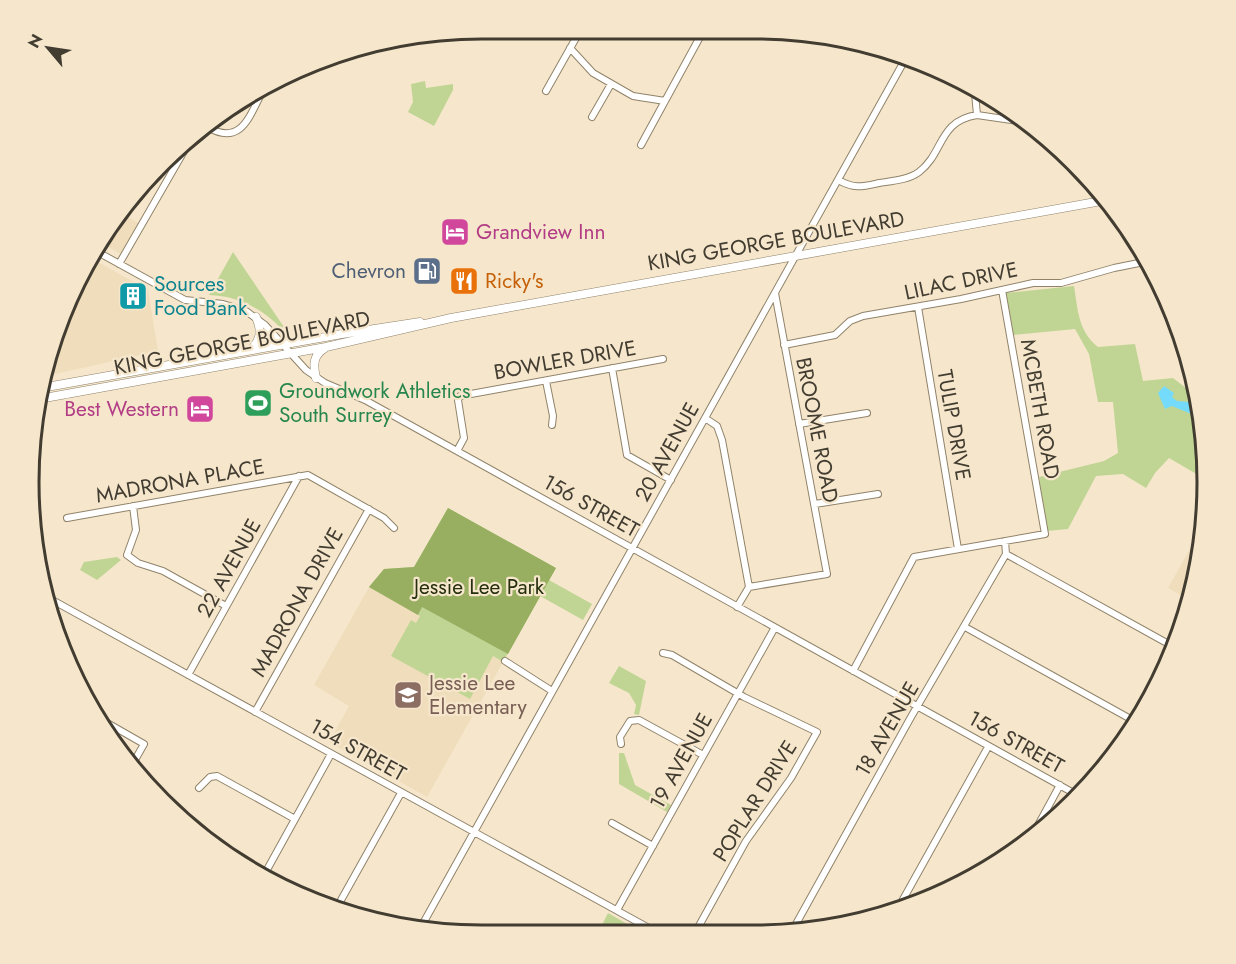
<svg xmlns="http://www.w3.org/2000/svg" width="1236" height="964" font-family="Jost,sans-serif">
<rect width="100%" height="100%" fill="#f6e7cc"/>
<!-- built -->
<path fill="#f0ddbb" d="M121,213L140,224L123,255L99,242Z
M89,257L148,290L158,351L42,377L44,365Z
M1204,524L1192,599L1191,601L1168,588Z
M369,587L503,662L427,797L329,742L349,706L314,685Z"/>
<!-- green -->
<path fill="#c0d594" d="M425,81L426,88L453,84V90L434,126L408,112L413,102L411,84Z
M233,252L284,327L281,328C261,308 238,296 209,295Z
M1074,286C1078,310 1078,331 1098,347L1135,344L1143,381L1173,378L1195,395L1204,422L1205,479L1169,458L1155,473L1146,488L1123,474L1096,476L1068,529L1047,531L1039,477L1104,461L1118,453L1113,402H1098L1089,354L1075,329L1013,335L1006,293Z
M448,508L556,568L549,580L592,604L583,620L540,596L503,662L493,656L470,699L391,656L411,620L416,623L420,616L369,587L384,569L414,567Z
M117,557L121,560L97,580L80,570L84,562Z
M619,666L646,681L639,715L634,714L636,705L629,693L609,683Z
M619,753H624L635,785L671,805L667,812L619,784Z
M608,913L641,932L599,931Z"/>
<!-- forest -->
<path fill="#98af62" d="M448,508L556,568L508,654L422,607L418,615L369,587L384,569L414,567Z"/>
<!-- water -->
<path fill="#75dbfc" d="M1164,386L1174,393L1172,397L1177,401L1189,402L1194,415L1172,406L1165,409L1158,393Z"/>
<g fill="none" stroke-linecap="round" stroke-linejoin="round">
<!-- minor casing -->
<g stroke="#90836a" stroke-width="8">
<path id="minor" d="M689,29L701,35L730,31L780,35L783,29
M640,32L642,29
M570,48L593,73L633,96L665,101
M546,91L581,29
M975,93L977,115
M592,117L611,84
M207,127C244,148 250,112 266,85
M641,145L701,35
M838,180C855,189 861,187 879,183C892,181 908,180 919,172C944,153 938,121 977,115L1031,123
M94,250L185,300L223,304L246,311L265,325L306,370L325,383L365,400L1079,796
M119,264L191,139
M918,307L958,549
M784,345L835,335L850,321L863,316L961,299L1033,283H1061L1114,268L1149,261
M612,368L627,455L671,480
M546,381L553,416L552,425
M705,418L717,426L722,440L749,587L737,607
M799,424L867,413
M457,451L464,438L458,400L460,396L663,359
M815,504L878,494
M133,506L136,530L127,555L138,563L163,571L226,606
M67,518L308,475L384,518L394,528
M1006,554L1174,647
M749,587L827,574L775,293
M43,595L656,932
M965,627L1136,722
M663,653L672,655L744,697L817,732L791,778L746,841L695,933
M505,661L552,691
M853,671L914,557L1045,534L1002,290
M188,675L299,476
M255,712L369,509
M95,716L144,744L131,767
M621,744L620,737L630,721L639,720L703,755
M199,788L210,777L217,776L295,819
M612,823L653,846
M1030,840L1060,785
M263,877L331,754
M336,909L401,793
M617,910L774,629
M896,912L988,747
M421,927L907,56
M791,933L911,717L1006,554L1005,541"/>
</g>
<!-- major casing -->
<g stroke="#90836a" stroke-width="9">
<path id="major" d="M251,350C261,339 262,331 256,317
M316,378C313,365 313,355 325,348
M41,388L342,334L420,322
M39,399L326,347L451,318L1107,200"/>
</g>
<!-- minor -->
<use href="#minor" stroke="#fff" stroke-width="6"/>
<!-- major -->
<use href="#major" stroke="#fff" stroke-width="8"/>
</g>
<!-- icons -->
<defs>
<g id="hotel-square" transform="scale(1.5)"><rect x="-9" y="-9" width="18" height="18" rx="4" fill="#d1479c" stroke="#f6e7cc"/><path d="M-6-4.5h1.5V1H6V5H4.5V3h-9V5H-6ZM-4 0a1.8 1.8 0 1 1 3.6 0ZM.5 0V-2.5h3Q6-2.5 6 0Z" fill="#fff"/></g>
<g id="fuel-square" transform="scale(1.5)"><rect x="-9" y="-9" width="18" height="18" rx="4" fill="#5c6f8a" stroke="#f6e7cc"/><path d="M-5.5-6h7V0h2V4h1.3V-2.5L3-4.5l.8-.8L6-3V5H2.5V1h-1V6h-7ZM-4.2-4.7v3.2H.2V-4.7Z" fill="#fff"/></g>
<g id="restaurant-square" transform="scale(1.5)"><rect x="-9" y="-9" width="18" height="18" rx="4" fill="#e8710a" stroke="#f6e7cc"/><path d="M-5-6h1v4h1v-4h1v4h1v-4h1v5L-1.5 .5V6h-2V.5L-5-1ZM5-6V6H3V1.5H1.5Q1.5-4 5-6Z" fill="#fff"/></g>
<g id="building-square" transform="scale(1.5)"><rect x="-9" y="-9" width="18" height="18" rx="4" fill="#0f9aa8" stroke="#f6e7cc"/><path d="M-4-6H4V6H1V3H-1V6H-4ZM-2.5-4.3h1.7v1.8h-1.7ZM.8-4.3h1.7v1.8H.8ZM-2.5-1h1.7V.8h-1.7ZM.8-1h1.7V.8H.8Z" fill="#fff"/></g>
<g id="stadium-square" transform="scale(1.5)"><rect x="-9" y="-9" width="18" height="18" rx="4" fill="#2e9e5b" stroke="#f6e7cc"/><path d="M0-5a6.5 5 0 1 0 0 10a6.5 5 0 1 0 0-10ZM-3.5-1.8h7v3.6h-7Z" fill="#fff"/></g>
<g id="school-square" transform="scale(1.5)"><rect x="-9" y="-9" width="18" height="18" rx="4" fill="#8d6e63" stroke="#f6e7cc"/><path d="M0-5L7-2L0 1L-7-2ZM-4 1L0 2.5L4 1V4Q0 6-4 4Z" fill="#fff"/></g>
</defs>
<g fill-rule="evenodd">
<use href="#hotel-square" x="455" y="232"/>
<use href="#fuel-square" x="427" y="271"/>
<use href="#restaurant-square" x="464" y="281"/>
<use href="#building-square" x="133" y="296"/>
<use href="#stadium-square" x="258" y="403"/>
<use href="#hotel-square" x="200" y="409"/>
<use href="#school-square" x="408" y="695"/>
</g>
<g text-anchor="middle" stroke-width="4.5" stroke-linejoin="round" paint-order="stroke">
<!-- hotel labels -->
<g font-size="21" fill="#b23c85" stroke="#f6e7cc" text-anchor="start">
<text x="476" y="239">Grandview Inn</text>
<text x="179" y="416" text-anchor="end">Best Western</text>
</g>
<!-- street labels -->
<g font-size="21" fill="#423c31" stroke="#f6e7cc">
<text transform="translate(776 241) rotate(-10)" y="7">KING GEORGE BOULEVARD</text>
<text transform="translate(961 281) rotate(-12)" y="7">LILAC DRIVE</text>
<text transform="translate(242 343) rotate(-11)" y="7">KING GEORGE BOULEVARD</text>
<text transform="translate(565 360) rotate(-10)" y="7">BOWLER DRIVE</text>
<text transform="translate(1040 409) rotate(80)" y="7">MCBETH ROAD</text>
<text transform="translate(954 425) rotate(80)" y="7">TULIP DRIVE</text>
<text transform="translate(817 430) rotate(79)" y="7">BROOME ROAD</text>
<text transform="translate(667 452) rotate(-61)" y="7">20 AVENUE</text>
<text transform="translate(180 481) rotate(-10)" y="7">MADRONA PLACE</text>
<text transform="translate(591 506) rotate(29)" y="7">156 STREET</text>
<text transform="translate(229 568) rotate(-61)" y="7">22 AVENUE</text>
<text transform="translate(297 602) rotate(-61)" y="7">MADRONA DRIVE</text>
<text transform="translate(887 729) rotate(-60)" y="7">18 AVENUE</text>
<text transform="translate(1016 742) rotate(29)" y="7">156 STREET</text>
<text transform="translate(358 750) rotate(29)" y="7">154 STREET</text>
<text transform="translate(681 761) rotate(-61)" y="7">19 AVENUE</text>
<text transform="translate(755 801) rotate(-58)" y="7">POPLAR DRIVE</text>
</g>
<!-- service labels -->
<g font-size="21" fill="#4e5e75" stroke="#f6e7cc" text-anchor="end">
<text x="406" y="278">Chevron</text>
</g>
<!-- food labels -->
<g font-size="21" fill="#c56008" stroke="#f6e7cc" text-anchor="start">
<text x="485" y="288">Ricky's</text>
</g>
<!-- culture labels -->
<g font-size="21" fill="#0d838f" stroke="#f6e7cc" text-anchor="start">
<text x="154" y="291">Sources<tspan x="154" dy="24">Food Bank</tspan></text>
</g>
<!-- leisure labels -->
<g font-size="21" fill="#27864d" stroke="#f6e7cc" text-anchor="start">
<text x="279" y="398">Groundwork Athletics<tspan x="279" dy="24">South Surrey</tspan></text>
</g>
<!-- park labels -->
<g font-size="21" fill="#252e0d" stroke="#f6e7cc">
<text x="479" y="594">Jessie Lee Park</text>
</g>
<!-- education labels -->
<g font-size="21" fill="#785e54" stroke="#f6e7cc" text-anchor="start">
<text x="429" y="690">Jessie Lee<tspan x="429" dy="24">Elementary</tspan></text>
</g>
</g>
<!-- crop -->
<path d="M0 0H1236V964H0ZM482 39H754A443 443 0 0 1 1197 482V482A443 443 0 0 1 754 925H482A443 443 0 0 1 39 482V482A443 443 0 0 1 482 39Z" fill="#f6e7cc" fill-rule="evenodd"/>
<path fill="none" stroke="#423c31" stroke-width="3" d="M482 39H754A443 443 0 0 1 1197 482V482A443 443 0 0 1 754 925H482A443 443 0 0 1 39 482V482A443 443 0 0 1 482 39Z"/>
<!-- north arrow -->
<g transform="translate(48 48) rotate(299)" stroke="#f6e7cc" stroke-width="4.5" paint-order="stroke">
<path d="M0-4.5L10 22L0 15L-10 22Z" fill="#423c31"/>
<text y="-9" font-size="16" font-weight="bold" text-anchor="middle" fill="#423c31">N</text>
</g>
</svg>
